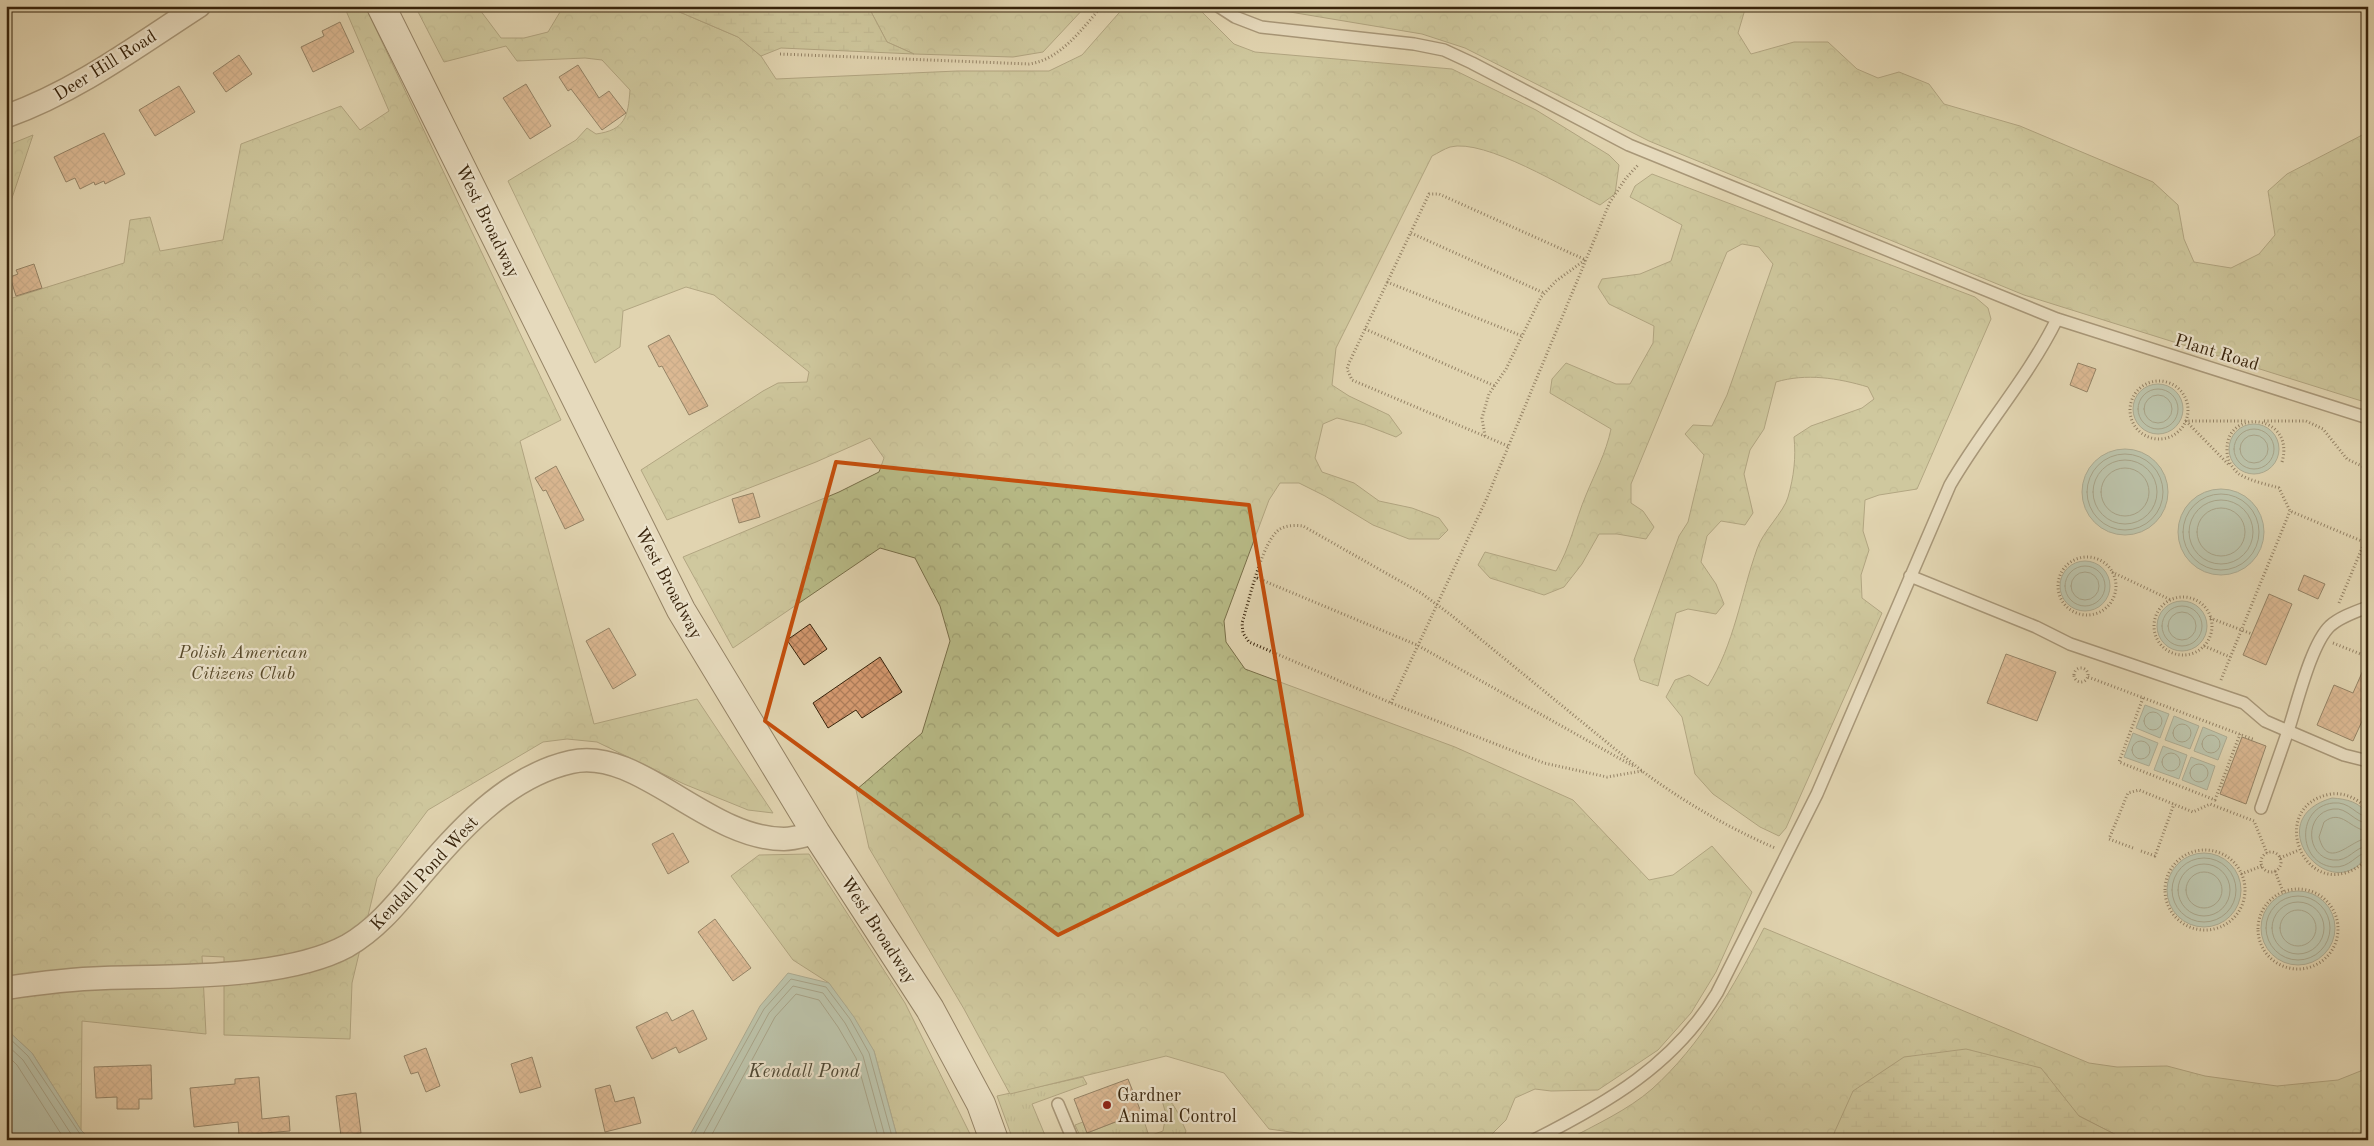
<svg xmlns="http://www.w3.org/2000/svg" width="2374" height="1146" font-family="'Old Standard TT',serif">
<defs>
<pattern id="grass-tufts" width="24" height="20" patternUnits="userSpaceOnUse" patternTransform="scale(1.25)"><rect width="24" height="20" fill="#b8bb87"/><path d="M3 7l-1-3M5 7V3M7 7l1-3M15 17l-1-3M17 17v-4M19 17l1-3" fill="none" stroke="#9fa073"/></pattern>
<pattern id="forest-crowns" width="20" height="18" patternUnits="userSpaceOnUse" patternTransform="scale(1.25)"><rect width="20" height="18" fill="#b8bb87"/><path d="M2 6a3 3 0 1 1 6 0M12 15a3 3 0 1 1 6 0" fill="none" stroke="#9fa073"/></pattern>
<pattern id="wetland-marsh" width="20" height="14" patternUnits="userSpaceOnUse" patternTransform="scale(1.25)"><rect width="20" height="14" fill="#b8bb87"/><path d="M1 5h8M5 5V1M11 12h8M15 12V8" fill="none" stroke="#9fa073"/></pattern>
<pattern id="building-cross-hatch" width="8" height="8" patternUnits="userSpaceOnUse" patternTransform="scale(1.25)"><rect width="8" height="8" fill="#d3986e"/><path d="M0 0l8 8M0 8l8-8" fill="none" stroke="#ac7c59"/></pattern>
</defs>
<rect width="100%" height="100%" fill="#e1d4b0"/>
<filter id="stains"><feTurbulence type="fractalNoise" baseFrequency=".004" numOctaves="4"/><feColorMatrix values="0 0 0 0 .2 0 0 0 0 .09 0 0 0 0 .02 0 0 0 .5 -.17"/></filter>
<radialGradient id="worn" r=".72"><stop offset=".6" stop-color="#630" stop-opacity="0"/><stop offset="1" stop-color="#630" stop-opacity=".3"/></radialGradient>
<!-- grass -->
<path fill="url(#grass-tufts)" stroke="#786f49" d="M1083,1077L1087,1084L1032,1104L1047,1140H1013L997,1096Z
M1160,1094C1174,1099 1180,1118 1186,1131L1184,1136L1175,1140H1082L1075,1125L1083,1122L1087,1133L1141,1112L1149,1136L1163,1131L1166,1114Z"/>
<!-- forest -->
<path fill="url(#forest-crowns)" stroke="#786f49" d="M344,6H365L561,420L520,441L594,724L697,699L773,813L748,810L684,784L597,742L567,739L543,742L428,810L377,878L352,983L350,1039L224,1035V957L202,956L206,1034L82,1021L81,1130L32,1053L6,1029V300L124,263L130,220L150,217L160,251L223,240L241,144L341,106L360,130L389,111Z
M415,6H477L501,38H524L548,32L560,12V6H672L675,10L738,37L761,56L776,79L957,71H1049L1082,55L1125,6H1196L1234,44L1255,52L1452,69L1536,110L1609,155L1619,165L1615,194L1600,205C1567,189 1485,138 1450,147C1444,149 1438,153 1432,156L1336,348L1332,385L1349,396L1389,415L1402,433L1396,437L1365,425L1337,418L1323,424L1315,458L1322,472L1354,483L1379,501L1412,508L1439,518L1448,530L1439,539H1409L1373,525L1325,496L1299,483H1280L1269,500L1224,621L1226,642L1245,669L1455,747L1573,800L1649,880L1673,875L1712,846L1752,892L1716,972L1691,1013L1658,1050L1598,1090L1551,1091L1535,1089L1515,1098L1506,1120L1486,1140H1327L1319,1136L1269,1129L1224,1073L1166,1056L1010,1094L964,1009L869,848L856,790L922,733L950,641L940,606L915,558L880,548L733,648L683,557L839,492L879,472L884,458L870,438L816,462L667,520L641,470L763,391L778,383L807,382L809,372L714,295L686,287L623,311L620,347L595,363L508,181L576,140L587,128L596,134C625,130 628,117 630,90L602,60L585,58L517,61L506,46L444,62Z
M868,6H1086L1043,52L1013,57L914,54L887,42Z
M1268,6H1746L1738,33L1751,54L1794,42H1828L1857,69L1878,78L1899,72L1929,84L1944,104L2020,126L2153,182L2178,205L2184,239L2194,262L2231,268L2259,254L2275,235L2268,191L2287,174L2368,132V403L2024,295L1649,141L1465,48L1422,34L1272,9Z
M33,135L6,216V146Z
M1652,174L1975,297L1988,308L1991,319L1917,489L1879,495L1865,500L1863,531L1869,550L1861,575L1862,598L1882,613L1786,828L1779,836L1760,827L1713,794L1695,774L1682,717L1666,697L1675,680L1689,675L1708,686C1734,645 1741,594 1757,549C1763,531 1784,512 1788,497C1794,476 1796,458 1794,437L1811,426L1862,408L1874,399L1868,387C1838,378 1806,373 1776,382L1764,429L1750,450L1744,474L1753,513L1745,525L1721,521L1707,536L1701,562L1716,584L1724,604L1716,614L1688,609L1676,613L1658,686L1640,680L1634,660L1679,536L1688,522L1704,455L1685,434L1693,425L1712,426L1727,395L1773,264L1759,247L1742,244L1727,252L1631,484V503L1643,511L1654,527L1646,539L1617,534H1599L1582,564L1564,587L1544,595L1490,578L1478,565L1485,552L1556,571C1570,548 1575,521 1586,495C1595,473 1606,453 1611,429L1550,393L1552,379L1566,363L1616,384H1630L1653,343L1654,326L1609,304L1598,287L1602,279L1640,274L1671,261L1682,225L1630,197L1635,186Z
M809,854L905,1003L973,1140H898L874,1051L829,983L793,960L731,876L759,855Z
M1764,928L2089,1063L2117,1067L2167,1066L2205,1076L2277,1086L2338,1080L2368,1068V1140H2126L2079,1116L1979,1140H1567C1595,1125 1628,1110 1652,1089C1701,1045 1734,986 1764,928Z"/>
<!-- wetland -->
<path fill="url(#wetland-marsh)" stroke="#786f49" d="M672,6H868L887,42L914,54L781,48L761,56L738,37L675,10Z
M1966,1049L2041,1068L2079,1116L2126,1140H1831L1853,1091L1904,1057Z"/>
<!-- water -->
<path fill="#94b8ae" stroke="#6f7c6d" d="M2133 409a25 25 0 1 1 50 0a25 25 0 1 1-50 0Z
M2229 449a25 25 0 1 1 50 0a25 25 0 1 1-50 0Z
M2082 492a43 43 0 1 1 86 0a43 43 0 1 1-86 0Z
M2178 532a43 43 0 1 1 86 0a43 43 0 1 1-86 0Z
M2060 586a25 25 0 1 1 50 0a25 25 0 1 1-50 0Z
M2157 626a25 25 0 1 1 50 0a25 25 0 1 1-50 0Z
M2145,705L2169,714L2160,738L2136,728Z
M2174,716L2199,726L2190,749L2165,740Z
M2203,727L2227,737L2218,760L2194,751Z
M2133,733L2158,743L2149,766L2124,757Z
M2163,746L2187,755L2179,779L2154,770Z
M2191,757L2215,766L2207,790L2182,780Z
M2332,798C2347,799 2360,802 2368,815V854C2332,911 2256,820 2332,798Z
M2167 890a37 37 0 1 1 74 0a37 37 0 1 1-74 0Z
M2261 928a37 37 0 1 1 74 0a37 37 0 1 1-74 0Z
M788,973L829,983L854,1017L874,1051L898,1140H684L691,1133L760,1006Z
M6,1029L32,1053L81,1130L91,1140H6Z"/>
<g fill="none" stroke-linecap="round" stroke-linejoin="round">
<!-- shore -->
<path stroke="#666e5c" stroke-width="1" d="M2138 409a20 20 0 1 1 40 0a20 20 0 1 1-40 0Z
M2144 409a14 14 0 1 1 28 0a14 14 0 1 1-28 0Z
M2234 449a20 20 0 1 1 40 0a20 20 0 1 1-40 0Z
M2240 449a14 14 0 1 1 28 0a14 14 0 1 1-28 0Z
M2087 492a38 38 0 1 1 76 0a38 38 0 1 1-76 0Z
M2093 492a32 32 0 1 1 64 0a32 32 0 1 1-64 0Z
M2101 492a24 24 0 1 1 48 0a24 24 0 1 1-48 0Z
M2183 532a38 38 0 1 1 76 0a38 38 0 1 1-76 0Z
M2189 532a32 32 0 1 1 64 0a32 32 0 1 1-64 0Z
M2197 532a24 24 0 1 1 48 0a24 24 0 1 1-48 0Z
M2065 586a20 20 0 1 1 40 0a20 20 0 1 1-40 0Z
M2071 586a14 14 0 1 1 28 0a14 14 0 1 1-28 0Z
M2162 626a20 20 0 1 1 40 0a20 20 0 1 1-40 0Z
M2168 626a14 14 0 1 1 28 0a14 14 0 1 1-28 0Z
M2144 721a9 9 0 1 1 18 0a9 9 0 1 1-18 0Z
M2173 733a9 9 0 1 1 18 0a9 9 0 1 1-18 0Z
M2202 744a9 9 0 1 1 18 0a9 9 0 1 1-18 0Z
M2132 750a9 9 0 1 1 18 0a9 9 0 1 1-18 0Z
M2162 762a9 9 0 1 1 18 0a9 9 0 1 1-18 0Z
M2190 773a9 9 0 1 1 18 0a9 9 0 1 1-18 0Z
M2368,817C2356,816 2350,801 2333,803C2296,807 2297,863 2333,867C2351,868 2355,854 2368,852
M2368,823C2354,823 2348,807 2333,809C2304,813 2305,857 2333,860C2349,862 2354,847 2368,846
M2368,831C2350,830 2342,808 2324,822L2319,837C2328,872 2351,839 2368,838
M2172 890a32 32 0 1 1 64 0a32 32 0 1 1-64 0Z
M2178 890a26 26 0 1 1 52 0a26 26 0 1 1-52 0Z
M2186 890a18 18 0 1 1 36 0a18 18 0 1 1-36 0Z
M2266 928a32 32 0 1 1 64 0a32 32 0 1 1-64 0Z
M2272 928a26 26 0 1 1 52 0a26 26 0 1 1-52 0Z
M2280 928a18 18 0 1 1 36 0a18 18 0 1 1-36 0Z
M6,1035L28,1056L84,1140
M6,1044L23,1060L75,1140
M6,1054L17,1065L65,1140
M691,1140L764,1009L791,979L826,987L850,1019L869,1053L893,1140
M700,1140L769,1013L793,986L823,993L845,1023L863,1056L886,1140
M709,1140L775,1017L796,994L819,1000L838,1027L856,1058L879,1140"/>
</g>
<!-- building -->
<path fill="url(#building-cross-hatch)" stroke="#37230b" d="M340,22L354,52L313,72L301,47L324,36L322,31Z
M239,55L252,74L226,92L213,73Z
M578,65L599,98L609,91L626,113L602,130L571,89L568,91L559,77Z
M526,84L551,126L530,139L503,98Z
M179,86L195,112L155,136L139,110Z
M104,133L125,174L105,184L104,181L95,185L94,182L80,189L75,178L66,182L54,157Z
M34,264L42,288L16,296L10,277L18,274L16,270Z
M669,335L708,406L689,415L662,366L659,367L648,346Z
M2078,363L2096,369L2087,392L2070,385Z
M556,466L584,520L565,529L546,490L543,491L535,478Z
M753,493L760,517L739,523L732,499Z
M2304,575L2325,584L2318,599L2298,590Z
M2269,594L2292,604L2266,665L2243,655Z
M810,624L827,649L804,665L787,640Z
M609,628L636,675L613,689L586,641Z
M2006,654L2056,672L2037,721L1987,703Z
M880,657L902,692L862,718L856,710L828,728L813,703Z
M2368,659V708L2353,741L2317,725L2334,685L2353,693Z
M2242,737L2266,746L2246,804L2220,794Z
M673,833L689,862L668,874L652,844Z
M715,919L751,968L733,981L698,932Z
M693,1010L707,1039L679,1053L676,1047L652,1059L636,1027L667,1012L672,1021Z
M426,1048L440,1086L426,1092L418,1072L411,1074L404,1056Z
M532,1057L541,1087L520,1093L511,1064Z
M151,1065L152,1099H139V1109H117V1097L96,1098L94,1067Z
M259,1077L262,1119L289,1116L290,1131L239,1135L238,1122L194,1127L190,1088L235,1084V1079Z
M1128,1079L1141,1112L1087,1133L1074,1099Z
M610,1085L615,1102L634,1097L641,1123L605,1132L595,1089Z
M356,1093L361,1133L341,1136L336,1096Z"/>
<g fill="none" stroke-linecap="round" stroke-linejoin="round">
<!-- service casing -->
<g stroke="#624f34" stroke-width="14">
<path id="service" d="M1218,6L1235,17L1261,27L1414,44L1444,50L1472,63L1629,145L2057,319L2368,418
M1910,576L2036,627L2070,644L2244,703L2265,721L2288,731L2261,808
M2368,607C2355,612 2340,617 2330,626C2311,644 2297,704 2288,731L2344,755L2368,761
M1058,1104L1073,1140
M1534,1140C1607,1103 1674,1065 1717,993L1817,794L1950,485C1983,428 2028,378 2057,319"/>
</g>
<!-- minor casing -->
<g stroke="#624f34" stroke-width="25">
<path id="minor" d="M7,116C77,91 137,46 199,6
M6,988C39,983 72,979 105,978C175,976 286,979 347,946C375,930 395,906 416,881C458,832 505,777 571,762C638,746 707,839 784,839C795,839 806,835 816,833"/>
</g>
<!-- secondary casing -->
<g stroke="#37230b" stroke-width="30">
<path id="secondary" d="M381,6L681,610L816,833L930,1009L981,1104L994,1140"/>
</g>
<!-- path -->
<path stroke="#37230b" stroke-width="3" stroke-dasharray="1 2.5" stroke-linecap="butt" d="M780,54L1029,64C1060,60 1082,29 1102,6
M1411,233L1544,293
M1387,282L1522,336
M1365,329L1495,386
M2130 410a29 29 0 1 1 58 0a29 29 0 1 1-58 0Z
M2185,421H2247
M2186,421L2229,465
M2264,421H2306L2323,429L2347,459L2368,469
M1485,436L1482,418L1489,394L1506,369L1541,297L1556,281L1585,260
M1508,446L1352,380L1347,369L1349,363L1429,194H1439L1586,260
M2282,462C2296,414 2225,407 2227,451C2227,460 2232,468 2239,474C2250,481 2266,484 2279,488L2290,511L2364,542
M2058 586a29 29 0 1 1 58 0a29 29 0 1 1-58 0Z
M2112,572L2171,600
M1257,578L1417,645L1633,766
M2154 626a29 29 0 1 1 58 0a29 29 0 1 1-58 0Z
M2339,603L2368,534
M2210,618L2252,634
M2333,643L2368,657
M2204,646L2230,657
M2074 675a7 7 0 1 1 14 0a7 7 0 1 1-14 0Z
M2088,677L2255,740
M2221,680L2290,511
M2143,698L2119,762L2215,800L2240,734
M1391,703L1486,500L1610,202L1626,178L1639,164
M1642,771L1607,777L1544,763L1391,703L1249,642L1243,633L1242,623C1249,602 1262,540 1280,529C1287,525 1296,525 1303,526L1421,593L1451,615L1642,771C1684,802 1727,827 1775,848
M2368,810C2359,799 2344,792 2331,794C2262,806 2308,914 2368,859
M2133,848L2109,839L2128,793L2139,790L2193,812L2210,804L2254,821L2267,853
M2165 890a40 40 0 1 1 80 0a40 40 0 1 1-80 0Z
M2141,851L2155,856L2174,804
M2261 862a10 10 0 1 1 20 0a10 10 0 1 1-20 0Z
M2280,858L2299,850
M2275,871L2283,892
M2241,874L2262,866
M2258 929a40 40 0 1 1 80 0a40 40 0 1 1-80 0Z"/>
<!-- service -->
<use href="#service" stroke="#ece3cc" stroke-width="11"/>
<!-- minor -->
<use href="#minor" stroke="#ece3cc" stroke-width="22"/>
<!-- secondary -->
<use href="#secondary" stroke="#ece3cc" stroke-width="28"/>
</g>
<!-- marked area -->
<path d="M0 0H2374V1146H0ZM836,462L1249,505L1302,815L1058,935L765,721Z" fill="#e1d4b0" fill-opacity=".55" fill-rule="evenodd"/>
<path fill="none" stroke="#c54e0c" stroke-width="4" stroke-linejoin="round" d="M836,462L1249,505L1302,815L1058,935L765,721Z"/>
<!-- markers -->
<circle fill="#8f2418" stroke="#ece3cc" stroke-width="2" cx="1107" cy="1105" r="5"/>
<g text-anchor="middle" stroke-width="4.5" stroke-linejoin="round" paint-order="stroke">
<!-- street labels -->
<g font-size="18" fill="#37230b" stroke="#ece3cc">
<text transform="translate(105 65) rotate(-32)" y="6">Deer Hill Road</text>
<text transform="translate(488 221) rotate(64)" y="6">West Broadway</text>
<text transform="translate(2217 352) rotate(17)" y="6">Plant Road</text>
<text transform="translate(669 583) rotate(62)" y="6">West Broadway</text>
<text transform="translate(424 873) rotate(-47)" y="6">Kendall Pond West</text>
<text transform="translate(879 930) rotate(57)" y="6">West Broadway</text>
</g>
<!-- park labels -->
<g font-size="18" font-style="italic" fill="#57492a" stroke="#ece3cc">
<text x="243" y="658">Polish American<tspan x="243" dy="21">Citizens Club</tspan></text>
</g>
<!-- poi labels -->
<g font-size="18" fill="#37230b" stroke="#ece3cc" text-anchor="start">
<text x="1117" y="1101">Gardner<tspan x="1117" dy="21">Animal Control</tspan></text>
</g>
<!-- water labels -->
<g font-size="19" font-style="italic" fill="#4e4834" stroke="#ece3cc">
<text x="804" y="1077">Kendall Pond</text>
</g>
</g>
<!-- margin -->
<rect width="2374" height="1146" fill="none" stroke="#e1d4b0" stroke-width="25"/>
<rect x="8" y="8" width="2359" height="1131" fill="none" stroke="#37230b" stroke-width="2.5"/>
<rect x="12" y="12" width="2349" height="1121" fill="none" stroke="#37230b"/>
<rect width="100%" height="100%" filter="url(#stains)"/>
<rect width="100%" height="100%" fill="url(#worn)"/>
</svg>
